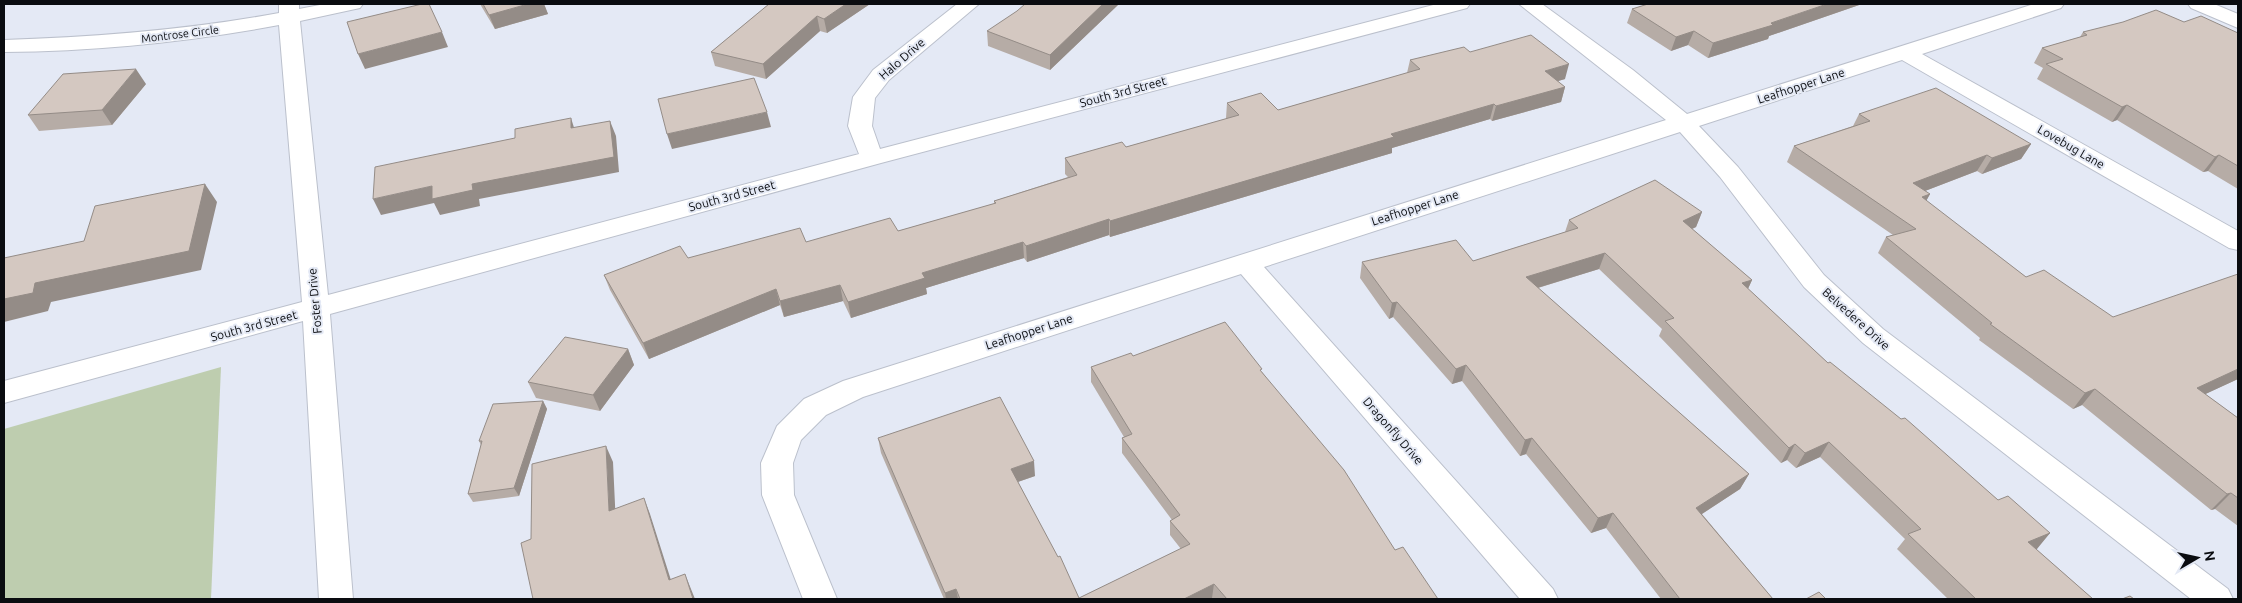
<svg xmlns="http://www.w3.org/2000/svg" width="2242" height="603" font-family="Ubuntu,sans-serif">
<rect width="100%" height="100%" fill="#e4e9f5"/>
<!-- green -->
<path fill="#becdaf" d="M221,367L211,599H4V429Z"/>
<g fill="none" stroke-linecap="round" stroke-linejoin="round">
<!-- minor casing -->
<g stroke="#bbc0cc" stroke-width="2">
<path id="minor" d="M279,4H299V9L325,4H363L360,8L300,21L328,295L859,154L848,126L853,97L873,70L957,4H979L889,80L875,98L872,126L880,149L1437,4H1470L1467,8L881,163L330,314L353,599H319L303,321L4,403V381L302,302L279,25C188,42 97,51 4,52V40C96,37 187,30 279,13Z
M1519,4H1542L1633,70L1687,114L2034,4H2064L2061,8L1922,54L2238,231V250L2229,248L1902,60L1699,126L1738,167L1824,275L1883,329L2228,589L2233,599H2191L1863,343L1804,287L1720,177L1680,132L1264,267L1553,589L1558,599H1520L1241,274L863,397L826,415L801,440L793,463L794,495L837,599H803L762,495L761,463L777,426L804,399L843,381L1666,120Z
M2188,4H2214L2238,14V28L2191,8Z"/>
</g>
<!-- minor -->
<use href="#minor" fill="#fff" fill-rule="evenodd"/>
</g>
<!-- wall -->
<path fill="#b6aca6" d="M480,4H544L548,14L495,29Z
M769,4H870L827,33L820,31L766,79L715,66L711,52Z
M1119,4L1050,70L988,46L987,31Z
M1648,4H1862L1769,36L1768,39L1708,58L1688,45L1671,51L1627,23L1632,9Z
M2184,22L2238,33V189L2208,171L2203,172L2117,120L2112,122L2037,79L2043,68L2034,63L2042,48L2080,37L2083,32Z
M1470,52L1565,79L1558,81L1565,87L1561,102L1492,121L1490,119L1392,148V153L1110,237L1109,235L1027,262L1024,258L926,288L927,294L851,318L843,301L784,317L780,305L649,359L610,290L604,275L688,258L898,231L994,204V201L1068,177L1065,174V158L1126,147L1227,119L1226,118L1227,103L1278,110L1407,73L1410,60Z
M146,84L112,125L39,131L28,115Z
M1859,114L2031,144L2021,159L1982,174L1977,171L1925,191L1930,194L1926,201L2026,277L2113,317L2238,379L2205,394L2238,418V526L2215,509L2211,510L2082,405L2073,409L1979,340L1980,338L1878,253L1886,237L1893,235L1787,162L1794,146L1853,126Z
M1702,212L1696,227L1692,229L1752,280L1748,289L1828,363L1998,500L2050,533L2036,549L2093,599H1948L1897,549L1905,539L1820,457L1796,468L1787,460L1781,463L1659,336L1662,329L1599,269L1538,288L1749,474L1740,489L1702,514L1773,599H1661L1606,528L1591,533L1526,454L1520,456L1462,381L1452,384L1393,317L1389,319L1360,278L1362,262L1473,261L1565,232L1569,220Z
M628,349L634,365L600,411L536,398L528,382Z
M1133,356L1262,372L1395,550L1438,599H1213L1212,598L1211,599H944L881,453L878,438L1035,476L1018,482L1079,598L1181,549L1170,535V521L1172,520L1122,453V438L1124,437L1091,382V367Z
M543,401L547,409L519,496L473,502L468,494L481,445L479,441Z"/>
<!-- shaded-wall -->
<path fill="#948c87" d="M528,4H544L548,14L495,29L489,15Z
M846,4H870L827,33L824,19Z
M1103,4H1119L1050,70V55Z
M1827,4H1862L1769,36L1768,39L1708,58L1713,43Z
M817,16L820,31L766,79L763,64Z
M1694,31L1688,45L1671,51L1676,37Z
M442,32L448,47L365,69L358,54Z
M1569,64L1565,79L1541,86L1545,71Z
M136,69L146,84L112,125L102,110Z
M1565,87L1561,102L1492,121L1496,106Z
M1494,104L1490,119L1392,148V153L1110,237V221L1391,134Z
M2127,105L2117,120L2112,122L2122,107Z
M767,112L771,127L672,149L667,134Z
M571,118L576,134L571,128Z
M610,121L616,136L619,172L479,199L480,206L440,215L434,203L381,215L373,199L432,186L472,184Z
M2031,144L2021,159L1982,174L1992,158Z
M1987,155L1977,171L1904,199L1913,183Z
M2219,155L2208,171L2203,172L2215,157Z
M205,184L217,202L201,270L51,302L48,311L4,322V299L35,283Z
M1930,194L1921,210L1922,197Z
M1702,212L1696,227L1677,236L1683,221Z
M1109,219V235L1027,262L1026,246Z
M1023,242L1024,258L926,288L927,294L851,318L848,302L922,273Z
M1605,253L1599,269L1521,293L1526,277Z
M1752,280L1745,295L1742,283Z
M840,285L843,301L784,317L780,301Z
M776,289L780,305L649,359L643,343Z
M1397,302L1393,317L1389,319L1392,303Z
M628,349L634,365L600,411L593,395Z
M1466,365L1462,381L1452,384L1456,369Z
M2238,369V379L2184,404L2197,388Z
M2095,389L2082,405L2073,409L2085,393Z
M543,401L547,409L519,496L514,488Z
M1532,438L1526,454L1520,456L1525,440Z
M1829,442L1820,457L1796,468L1805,453Z
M1795,444L1787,460L1781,463L1789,448Z
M606,446L613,462L616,526L609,511Z
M1034,461L1035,476L1012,484L1011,469Z
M1749,474L1740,489L1688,523L1696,508Z
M2231,493L2215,509L2211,510L2227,494Z
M644,498L650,514L676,596L669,580Z
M1613,513L1606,528L1591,533L1598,518Z
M2050,533L2037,549L2015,557L2028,542Z
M685,574L695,599H693Z
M1214,584L1212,598L1211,599H1184Z
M956,589L958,599H946L945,593Z"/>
<!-- building -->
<path fill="#d4c8c1" stroke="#948c87" d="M422,4H429L442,32L358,54L347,22Z
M483,4H528L489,15Z
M769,4H846L824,19L817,16L763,64L711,52Z
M1025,4H1103L1050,55L987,31L1017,11Z
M1648,4H1827L1771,23L1773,25L1713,43L1694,31L1676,37L1632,9Z
M2156,10L2184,22L2201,16L2238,33V166L2219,155L2215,157L2127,105L2122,107L2046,64L2063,59L2042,48L2087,35L2083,32L2123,22Z
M1531,35L1569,64L1545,71L1565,87L1496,106L1494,104L1391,134L1394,137L1110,221L1109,219L1026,246L1023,242L922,273L925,278L848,302L840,285L780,301L776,289L643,343L604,275L680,246L688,258L800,228L806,242L890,218L898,231L996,203L994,201L1077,175L1065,158L1122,142L1126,147L1239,115L1227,103L1261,93L1278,110L1420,69L1410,60L1464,47L1470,52Z
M136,69L102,110L28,115L63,74Z
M754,78L767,112L667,134L658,99Z
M1936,88L2031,144L1992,158L1987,155L1913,183L1930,194L1922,197L2026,277L2044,270L2113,317L2238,274V369L2197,388L2238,418V498L2231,493L2227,494L2095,389L2085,393L1990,324L1992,323L1886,237L1916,229L1794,146L1870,121L1859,114Z
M571,118V128L610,121L614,157L472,184L473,190L432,199V186L373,199L375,167L515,138V129Z
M1655,180L1702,212L1683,221L1752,280L1742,283L1828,363L1830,362L1901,419L1905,418L1998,500L2008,496L2050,533L2028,542L2093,599H1976L1908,534L1921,529L1829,442L1805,453L1795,444L1789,448L1665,321L1674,318L1605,253L1526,277L1749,474L1696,508L1773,599H1680L1613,513L1598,518L1532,438L1525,440L1466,365L1456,369L1397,302L1392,303L1362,262L1456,240L1473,261L1578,228L1569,220Z
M205,184L189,251L35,283L33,293L4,299V258L84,241L95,206Z
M1225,322L1262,369L1260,370L1344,470L1395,550L1403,547L1438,599H1227L1214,584L1184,599H960L956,589L945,593L878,438L1000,397L1034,461L1011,469L1058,557L1060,556L1079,598L1190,544L1170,521L1180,515L1122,438L1132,434L1091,367L1131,353L1133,356Z
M565,337L628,349L593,395L528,382Z
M543,401L514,488L468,494L482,441H479L493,404Z
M606,446L609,511L644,498L669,580L685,574L693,599H533L521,543L531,539L532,464Z
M1819,592L1826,599H1806Z
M2130,596L2134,599H2122Z"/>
<g text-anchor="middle" stroke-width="4" stroke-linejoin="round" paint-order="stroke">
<!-- far-street labels -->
<g font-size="11" fill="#0a0c10" stroke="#e4e9f5">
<text transform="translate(180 34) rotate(-7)" y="4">Montrose Circle</text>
</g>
<!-- street labels -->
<g font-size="12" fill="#0a0c10" stroke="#e4e9f5">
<text transform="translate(902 59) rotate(-41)" y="4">Halo Drive</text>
<text transform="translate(1801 86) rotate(-18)" y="4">Leafhopper Lane</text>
<text transform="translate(1123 92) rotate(-15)" y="4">South 3rd Street</text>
<text transform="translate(2071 147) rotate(30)" y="4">Lovebug Lane</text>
<text transform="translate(732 196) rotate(-15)" y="4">South 3rd Street</text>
<text transform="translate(1415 208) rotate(-18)" y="4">Leafhopper Lane</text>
<text transform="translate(315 301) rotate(-95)" y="4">Foster Drive</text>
<text transform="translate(1856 319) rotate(42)" y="4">Belvedere Drive</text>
<text transform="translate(254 326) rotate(-15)" y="4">South 3rd Street</text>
<text transform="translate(1029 332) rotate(-18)" y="4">Leafhopper Lane</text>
<text transform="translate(1393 431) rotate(49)" y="4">Dragonfly Drive</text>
</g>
</g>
<!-- border -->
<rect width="2242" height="603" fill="none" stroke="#0a0c10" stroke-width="10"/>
<!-- north arrow -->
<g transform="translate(2197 558) rotate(81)" stroke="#e4e9f5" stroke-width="4" paint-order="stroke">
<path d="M0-4L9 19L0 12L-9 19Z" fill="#0a0c10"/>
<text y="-8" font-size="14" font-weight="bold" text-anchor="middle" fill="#0a0c10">N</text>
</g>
</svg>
